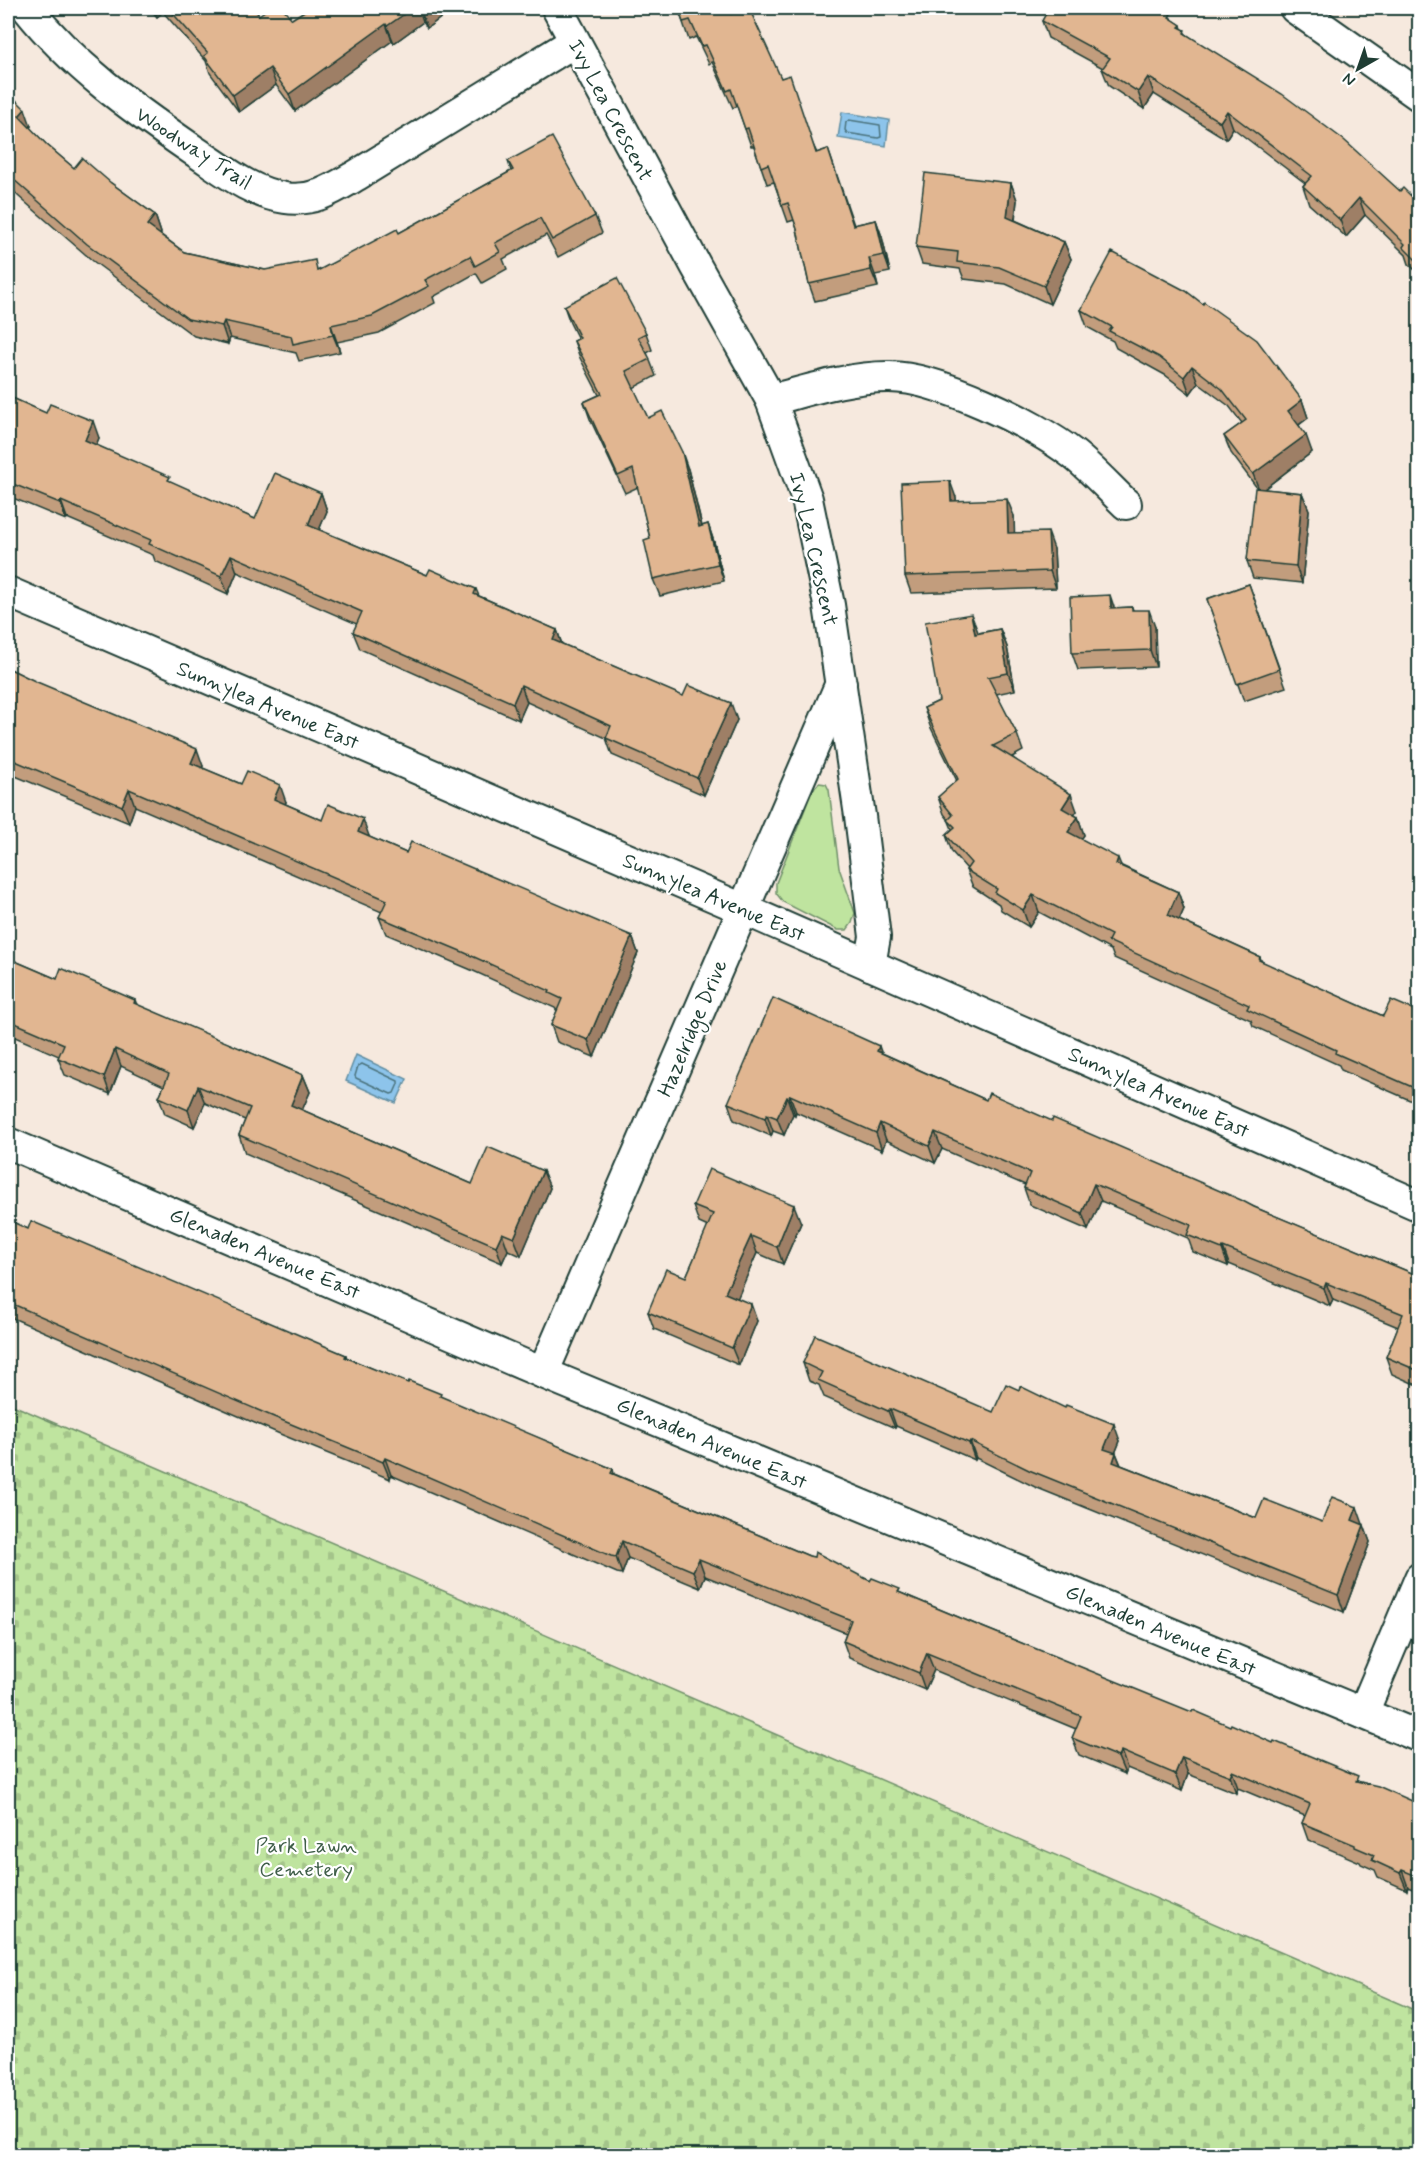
<svg xmlns="http://www.w3.org/2000/svg" width="1427" height="2163" viewBox="0 0 1427 2163" font-family="Mynerve,sans-serif">
	<style>
		.grass { fill: #bfe49f; stroke: #6f906a; stroke-width: 1.5 }
		.cemetery { fill: url(#cemetery-stones); stroke: #6f906a; stroke-width: 1.5 }
		.water { fill: #8dc4eb; stroke: #618ea2; stroke-width: 1.5 }
		.lines { fill: none; stroke-linecap: round; stroke-linejoin: round }
		.shore { stroke: #4b737d; stroke-width: 1.5 }
		.street-casing { stroke: #1f3d34; stroke-width: 34 }
		.street { stroke: #fff; stroke-width: 30 }
		.wall { fill: #c29d7d; stroke: #1f3d34; stroke-width: 1.5 }
		.shaded-wall { fill: #9e7f66; stroke: #1f3d34; stroke-width: 1.5 }
		.building { fill: #e1b691; stroke: #1f3d34; stroke-width: 1.5 }
		.labels { text-anchor: middle; stroke-width: 4.5; stroke-linejoin: round; paint-order: stroke }
		.street-label { font-size: 21px; fill: #1f3d34; stroke: #fff }
		.park-label { font-size: 21px; fill: #3f5e49; stroke: #fff }
	</style>
	<defs>
		<pattern id="cemetery-stones" width="16" height="16" patternUnits="userSpaceOnUse" patternTransform="scale(1.5)"><rect width="16" height="16" fill="#bfe49f"/><path d="M2 7V4a2 2 0 0 1 4 0v3zM10 15v-3a2 2 0 0 1 4 0v3z" fill="#a4c48a"/></pattern>
	</defs>
	<rect width="100%" height="100%" fill="#f6e9de"/>
	<filter id="ink" filterUnits="userSpaceOnUse"><feTurbulence type="fractalNoise" baseFrequency=".0167" numOctaves="2"/><feDisplacementMap in="SourceGraphic" scale="12" xChannelSelector="R" yChannelSelector="G"/><feConvolveMatrix kernelMatrix="1 2 1 2 8 2 1 2 1" color-interpolation-filters="sRGB"/></filter>
	<g filter="url(#ink)">
		<!-- grass -->
		<polygon class="grass" points="819,783 826,784 829,790 839,868 855,913 852,923 847,930 838,930 783,902 776,893 776,883 812,791"/>
		<!-- cemetery -->
		<polygon class="cemetery" points="8,1403 1419,2012 1419,2155 19,2155 8,2141"/>
		<!-- water -->
		<g class="water">
			<polygon points="842,112 889,120 886,146 838,138"/>
			<polygon points="356,1055 407,1079 396,1103 346,1081"/>
		</g>
		<g class="lines">
			<!-- shore -->
			<g class="shore">
				<polygon points="849,120 880,125 881,137 878,138 847,133 845,130 846,122"/>
				<polygon points="362,1064 398,1081 398,1084 394,1093 391,1094 356,1078 355,1076 358,1066"/>
			</g>
			<!-- street casing -->
			<g class="street-casing">
				<g id="street">
					<path d="M27 8C73 66 132 108 193 150 221 168 250 193 285 198 314 202 333 189 357 175L574 42"/>
					<polyline points="557,8 696,266 771,400 807,499 829,605 860,816 875,937 870,965"/>
					<polyline points="1295,8 1420,96"/>
					<path d="M771 400C809 390 849 377 888 377 936 376 1035 424 1073 454 1092 469 1109 488 1126 504"/>
					<polyline points="8,592 743,909 1420,1206"/>
					<polyline points="8,1143 543,1373 1420,1737"/>
					<polyline points="543,1373 841,683"/>
					<polyline points="1363,1713 1420,1578"/>
				</g>
			</g>
			<!-- street -->
			<use href="#street" class="street"/>
		</g>
		<!-- wall -->
		<g class="wall">
			<polygon points="149,8 253,8 259,15 292,19 309,8 454,8 427,28 423,22 394,43 392,41 295,111 276,85 239,112 210,73 206,61 163,12 157,17"/>
			<polygon points="678,8 731,14 781,78 817,153 828,149 854,225 876,220 882,237 890,272 875,275 878,287 815,301 809,284 797,229 794,220 788,222 774,182 767,184 754,146 751,146 737,106 733,108 712,62 709,64 696,37 689,40"/>
			<polygon points="1039,8 1161,8 1173,20 1181,25 1182,29 1186,34 1400,191 1413,198 1419,193 1419,274 1409,264 1406,255 1365,215 1346,237 1309,204 1303,186 1305,183 1233,128 1226,139 1154,94 1144,109 1109,86 1102,69 1103,68 1048,38 1042,21 1048,11"/>
			<polygon points="8,92 31,126 30,128 47,145 74,168 111,183 155,215 161,233 160,234 184,252 265,270 319,271 399,233 511,171 508,161 595,216 602,233 558,257 546,235 503,259 507,269 482,283 476,273 433,297 435,303 379,333 337,342 340,352 299,361 296,353 230,338 228,344 194,336 93,261 18,196 8,184"/>
			<polygon points="1011,183 1017,200 1015,220 1064,242 1071,259 1050,304 1006,284 964,279 960,269 922,264 916,247"/>
			<polygon points="564,306 646,333 652,350 647,353 656,376 633,388 648,418 688,469 702,526 708,524 714,542 724,581 660,596 653,579 650,538 638,487 625,493 590,419 584,402 599,395 580,358 574,341 578,339 570,323"/>
			<polygon points="1081,310 1302,400 1308,418 1299,425 1312,452 1264,489 1302,493 1309,510 1302,583 1253,578 1247,561 1257,488 1231,453 1224,436 1242,423 1229,406 1198,383 1190,394 1165,375 1116,348 1113,341 1087,327"/>
			<polygon points="8,396 99,438 96,445 171,482 255,519 321,493 327,511 319,530 427,575 476,589 479,596 557,630 562,644 737,720 704,795 612,755 606,738 527,702 519,720 360,649 353,632 357,624 237,572 228,594 155,561 153,555 67,518 66,520 8,496"/>
			<polygon points="956,498 956,501 1014,516 1014,533 1054,549 1056,588 911,593 905,576"/>
			<polygon points="1249,584 1286,687 1244,701 1207,599"/>
			<polygon points="1132,607 1133,610 1155,627 1156,667 1078,670 1072,653 1115,608"/>
			<polygon points="1000,629 1007,647 1015,690 996,694 1017,734 1023,751 1012,757 1077,811 1074,815 1078,817 1084,835 1081,839 1122,866 1178,892 1184,909 1179,920 1260,957 1262,962 1383,1016 1419,1012 1419,1104 1341,1070 1339,1065 1253,1026 1251,1020 1114,958 1111,950 1039,912 1029,927 1001,910 999,904 973,887 966,870 967,869 952,852 946,835 952,829 948,819 944,814 938,797 957,781 930,726 924,708 939,701 978,633"/>
			<polygon points="8,668 203,766 202,768 286,802 285,804 322,820 369,836 369,837 406,853 632,936 638,953 594,1057 557,1042 551,1025 557,1011 555,1008 469,969 386,934 379,917 382,912 135,806 129,823 8,773"/>
			<polygon points="8,958 57,979 135,1000 137,1005 303,1075 310,1092 302,1110 472,1184 543,1171 550,1188 521,1256 508,1250 502,1263 245,1153 239,1135 245,1120 205,1103 194,1127 165,1114 159,1097 164,1086 121,1066 110,1094 65,1075 58,1058 59,1056 8,1034"/>
			<polygon points="882,1053 986,1100 1052,1121 1183,1174 1184,1176 1254,1207 1419,1276 1419,1386 1392,1374 1386,1357 1398,1327 1333,1300 1330,1306 1229,1264 1228,1266 1193,1252 1188,1238 1101,1201 1088,1230 1030,1205 1024,1188 1025,1185 942,1149 935,1163 886,1140 882,1150 796,1112 795,1115 793,1114 784,1135 773,1131 771,1136 734,1120 728,1103"/>
			<polygon points="693,1206 801,1223 783,1264 757,1253 737,1298 757,1321 739,1365 654,1329 648,1312 686,1277 708,1227 699,1223"/>
			<polygon points="8,1220 28,1229 346,1355 347,1358 613,1469 614,1474 809,1556 901,1593 982,1627 1360,1782 1419,1804 1419,1892 1408,1887 1407,1890 1378,1877 1375,1870 1361,1864 1360,1862 1308,1840 1302,1823 1305,1816 1238,1788 1236,1793 1188,1774 1182,1791 1127,1768 1125,1774 1079,1755 1072,1738 1076,1729 934,1670 925,1690 849,1658 843,1641 846,1633 705,1576 700,1588 628,1558 622,1574 617,1573 391,1475 390,1479 280,1434 8,1316"/>
			<polygon points="803,1363 993,1412 1120,1441 1115,1453 1116,1453 1121,1465 1256,1518 1363,1524 1370,1542 1344,1612 1035,1487 976,1458 975,1460 896,1426 895,1428 824,1397 819,1385 809,1381"/>
		</g>
		<!-- shaded-wall -->
		<g class="shaded-wall">
			<polygon points="154,8 161,8 163,12 157,17"/>
			<polygon points="413,8 418,8 423,22 394,43 387,26"/>
			<polygon points="425,8 454,8 427,28 421,11"/>
			<polygon points="386,24 392,41 295,111 289,94"/>
			<polygon points="270,68 276,85 239,112 233,95"/>
			<polygon points="1148,77 1154,94 1144,109 1138,92"/>
			<polygon points="25,109 31,126 25,133 19,116"/>
			<polygon points="1227,111 1233,128 1226,139 1220,122"/>
			<polygon points="1011,183 1017,200 1013,234 1007,217"/>
			<polygon points="1359,198 1365,215 1346,237 1340,220"/>
			<polygon points="155,215 161,233 154,242 147,225"/>
			<polygon points="876,220 882,237 890,272 884,255"/>
			<polygon points="1064,242 1071,259 1050,304 1044,286"/>
			<polygon points="869,258 875,275 878,287 871,270"/>
			<polygon points="224,321 230,338 228,344 222,326"/>
			<polygon points="331,325 337,342 340,352 333,335"/>
			<polygon points="1192,366 1198,383 1190,394 1184,377"/>
			<polygon points="1302,400 1308,418 1294,428 1288,411"/>
			<polygon points="93,421 99,438 91,457 85,440"/>
			<polygon points="1306,435 1312,452 1260,492 1253,474"/>
			<polygon points="682,452 688,469 706,544 699,527"/>
			<polygon points="950,481 956,498 957,518 951,501"/>
			<polygon points="321,493 327,511 314,542 308,525"/>
			<polygon points="1302,493 1309,510 1302,583 1296,566"/>
			<polygon points="1007,499 1014,516 1015,550 1008,533"/>
			<polygon points="61,501 67,518 66,520 60,503"/>
			<polygon points="708,524 714,542 724,581 718,564"/>
			<polygon points="1048,532 1054,549 1056,588 1050,571"/>
			<polygon points="231,555 237,572 228,594 221,576"/>
			<polygon points="1110,595 1116,613 1111,608"/>
			<polygon points="1149,610 1155,627 1156,667 1150,650"/>
			<polygon points="971,614 978,632 981,651 975,634"/>
			<polygon points="1000,629 1007,647 1015,690 1008,673"/>
			<polygon points="557,630 563,648 553,640"/>
			<polygon points="521,685 527,702 519,720 513,703"/>
			<polygon points="731,703 737,720 704,795 697,778"/>
			<polygon points="197,749 203,766 197,780 191,763"/>
			<polygon points="280,785 286,802 280,816 274,799"/>
			<polygon points="129,789 135,806 129,823 122,806"/>
			<polygon points="1071,794 1077,811 1068,825 1062,808"/>
			<polygon points="1078,817 1084,835 1075,849 1068,832"/>
			<polygon points="363,819 369,836 364,850 358,832"/>
			<polygon points="1118,858 1125,875 1116,864"/>
			<polygon points="1178,892 1184,909 1174,932 1168,915"/>
			<polygon points="1033,895 1039,912 1029,927 1023,910"/>
			<polygon points="632,936 638,953 594,1057 588,1040"/>
			<polygon points="879,1046 885,1063 877,1051"/>
			<polygon points="115,1049 121,1066 110,1094 104,1077"/>
			<polygon points="303,1075 310,1092 297,1122 291,1105"/>
			<polygon points="198,1086 205,1103 194,1127 188,1110"/>
			<polygon points="790,1095 796,1112 795,1115 789,1098"/>
			<polygon points="787,1097 793,1114 784,1135 777,1118"/>
			<polygon points="767,1114 773,1131 771,1136 765,1118"/>
			<polygon points="880,1123 886,1140 882,1150 876,1133"/>
			<polygon points="935,1132 942,1149 935,1163 929,1146"/>
			<polygon points="543,1171 550,1188 521,1256 514,1238"/>
			<polygon points="1094,1184 1101,1201 1088,1230 1082,1213"/>
			<polygon points="794,1205 801,1223 783,1264 777,1247"/>
			<polygon points="502,1233 508,1250 502,1263 496,1246"/>
			<polygon points="751,1236 757,1253 732,1311 725,1293"/>
			<polygon points="1223,1247 1229,1264 1228,1266 1222,1249"/>
			<polygon points="1326,1283 1333,1300 1330,1306 1324,1288"/>
			<polygon points="751,1304 757,1321 739,1365 732,1348"/>
			<polygon points="890,1409 896,1426 895,1428 888,1411"/>
			<polygon points="1114,1424 1120,1441 1110,1466 1104,1449"/>
			<polygon points="970,1441 976,1458 975,1460 969,1443"/>
			<polygon points="1116,1453 1123,1471 1113,1462"/>
			<polygon points="385,1458 391,1475 390,1479 383,1462"/>
			<polygon points="1357,1507 1363,1524 1358,1537 1352,1520"/>
			<polygon points="1364,1525 1370,1542 1344,1612 1338,1595"/>
			<polygon points="622,1541 628,1558 622,1574 616,1557"/>
			<polygon points="699,1559 705,1576 700,1588 693,1571"/>
			<polygon points="927,1653 934,1670 925,1690 919,1673"/>
			<polygon points="1121,1751 1127,1768 1125,1774 1118,1757"/>
			<polygon points="1182,1757 1188,1774 1182,1791 1175,1774"/>
			<polygon points="1232,1771 1238,1788 1236,1793 1230,1776"/>
			<polygon points="1402,1870 1408,1887 1407,1890 1400,1873"/>
		</g>
		<!-- building -->
		<g class="building">
			<polygon points="168,8 253,8 259,15 269,8 283,8 292,19 309,8 413,8 387,26 386,24 289,94 270,68 233,95 204,56 208,53"/>
			<polygon points="678,8 729,8 731,14 746,8 749,8 781,78 790,75 816,153 828,149 853,225 876,220 884,255 869,258 871,270 809,284 797,229 788,203 782,205 768,164 761,167 748,128 745,129 731,89 727,91 706,45 702,46 690,20 683,22"/>
			<polygon points="1049,8 1161,8 1171,14 1169,17 1181,25 1179,27 1185,30 1184,33 1282,94 1344,140 1400,191 1403,188 1413,198 1418,192 1419,193 1419,263 1403,247 1405,244 1359,198 1340,220 1303,186 1312,176 1227,111 1220,122 1148,77 1138,92 1102,69 1110,58 1042,21"/>
			<polygon points="8,92 25,109 19,116 47,145 74,168 82,158 111,183 155,215 147,225 184,252 265,270 315,260 317,271 397,229 399,233 513,170 508,161 552,137 595,216 552,240 540,218 495,243 500,252 475,266 470,256 425,280 429,286 372,316 331,325 333,335 293,344 291,336 224,321 222,326 188,319 87,244 12,178 8,174"/>
			<polygon points="925,173 1011,183 1007,217 1064,242 1044,286 999,267 957,262 958,252 916,247"/>
			<polygon points="1112,252 1186,291 1203,304 1204,302 1257,340 1302,400 1288,411 1306,435 1253,474 1224,436 1246,420 1222,389 1192,366 1184,377 1159,357 1109,331 1112,327 1081,310"/>
			<polygon points="617,278 646,333 638,337 650,359 626,371 648,418 662,411 682,452 699,527 708,524 718,564 653,579 644,540 650,538 633,469 618,476 584,402 602,394 574,341 580,338 564,306"/>
			<polygon points="8,396 46,413 50,404 93,421 85,440 170,477 168,480 255,519 275,473 321,493 308,525 427,575 430,569 476,589 474,594 557,630 553,640 683,696 688,685 731,703 697,778 606,738 611,726 521,685 513,703 353,632 362,612 231,555 221,576 149,544 151,540 61,501 60,503 8,482"/>
			<polygon points="950,481 951,501 1007,499 1008,533 1048,532 1050,571 905,576 901,483"/>
			<polygon points="1255,488 1302,493 1296,566 1247,561"/>
			<polygon points="1249,584 1279,669 1237,684 1207,599"/>
			<polygon points="1110,595 1111,608 1132,607 1132,610 1149,610 1150,650 1072,653 1070,597"/>
			<polygon points="971,614 975,634 1000,629 1008,673 988,677 1017,734 993,746 1071,794 1062,808 1078,817 1068,832 1118,858 1116,864 1178,892 1168,915 1260,957 1259,960 1383,1016 1391,1000 1419,1012 1419,1026 1417,1031 1419,1032 1419,1090 1335,1053 1336,1050 1247,1009 1249,1005 1108,941 1111,935 1033,895 1023,910 995,893 997,889 966,870 971,863 946,835 955,827 948,820 953,815 938,797 958,779 924,708 939,701 925,622"/>
			<polygon points="8,668 37,682 197,749 191,763 241,784 247,771 280,785 274,799 322,820 328,804 363,819 358,832 406,853 411,842 632,936 588,1040 551,1025 562,999 549,993 550,991 463,952 379,917 387,900 129,789 122,806 8,758"/>
			<polygon points="8,958 57,979 61,968 135,1000 134,1003 303,1075 291,1105 472,1184 488,1147 543,1171 514,1238 502,1233 496,1246 239,1135 250,1108 198,1086 188,1110 159,1097 169,1074 115,1049 104,1077 58,1058 64,1044 8,1020"/>
			<polygon points="773,998 879,1046 877,1051 986,1100 989,1093 1052,1121 1053,1118 1183,1174 1183,1175 1241,1200 1254,1207 1419,1276 1419,1371 1386,1357 1403,1314 1326,1283 1324,1288 1223,1247 1222,1249 1187,1235 1191,1225 1094,1184 1082,1213 1024,1188 1030,1173 935,1132 929,1146 880,1123 876,1133 790,1095 789,1098 787,1097 777,1118 767,1114 765,1118 728,1103"/>
			<polygon points="709,1169 794,1205 777,1247 751,1236 725,1293 751,1304 732,1348 648,1312 666,1269 686,1277 713,1214 693,1206"/>
			<polygon points="8,1220 28,1229 31,1221 346,1355 345,1357 408,1383 409,1381 441,1394 440,1396 613,1469 611,1473 809,1556 814,1557 815,1552 870,1581 872,1578 900,1589 898,1592 982,1627 1192,1712 1193,1710 1230,1726 1231,1724 1273,1743 1274,1741 1358,1776 1356,1781 1378,1786 1419,1804 1419,1877 1402,1870 1400,1873 1372,1860 1374,1855 1355,1847 1355,1845 1302,1823 1310,1804 1232,1771 1230,1776 1182,1757 1175,1774 1121,1751 1118,1757 1072,1738 1081,1716 927,1653 919,1673 843,1641 851,1620 699,1559 693,1571 622,1541 616,1557 611,1556 385,1458 383,1462 274,1417 8,1302"/>
			<polygon points="815,1335 993,1412 1006,1384 1019,1390 1020,1386 1065,1408 1066,1405 1114,1424 1104,1449 1116,1453 1113,1462 1256,1518 1264,1499 1322,1522 1332,1497 1357,1507 1352,1520 1364,1525 1338,1595 1029,1470 970,1441 969,1443 890,1409 888,1411 818,1380 822,1372 803,1363"/>
		</g>
	</g>
	<g class="labels">
		<!-- street labels -->
		<g class="street-label">
			<text transform="translate(611 110) rotate(62)" y="7">Ivy Lea Crescent</text>
			<text transform="translate(194 148) rotate(33)" y="7">Woodway Trail</text>
			<text transform="translate(814 549) rotate(77)" y="7">Ivy Lea Crescent</text>
			<text transform="translate(268 705) rotate(23)" y="7">Sunnylea Avenue East</text>
			<text transform="translate(714 897) rotate(23)" y="7">Sunnylea Avenue East</text>
			<text transform="translate(692 1028) rotate(-67)" y="7">Hazelridge Drive</text>
			<text transform="translate(1159 1092) rotate(24)" y="7">Sunnylea Avenue East</text>
			<text transform="translate(265 1253) rotate(23)" y="7">Glenaden Avenue East</text>
			<text transform="translate(712 1443) rotate(23)" y="7">Glenaden Avenue East</text>
			<text transform="translate(1161 1630) rotate(23)" y="7">Glenaden Avenue East</text>
		</g>
		<!-- park labels -->
		<g class="park-label">
			<text x="306" y="1852">Park Lawn<tspan x="306" dy="24">Cemetery</tspan></text>
		</g>
	</g>
	<!-- margin -->
	<rect width="1427" height="2163" fill="none" stroke="#fff" stroke-width="30"/>
	<rect x="15" y="15" width="1397" height="2133" fill="none" stroke="#1f3d34" stroke-width="2" filter="url(#ink)"/>
	<!-- north arrow -->
	<g transform="translate(1358 69) rotate(220)" stroke="#ffffff" stroke-width="4.5" paint-order="stroke">
	<path d="M0-4.5L10 22L0 15L-10 22Z" fill="#1f3d34"/>
	<text y="-9" font-size="16" font-weight="bold" text-anchor="middle" fill="#1f3d34">N</text>
	</g>
</svg>
